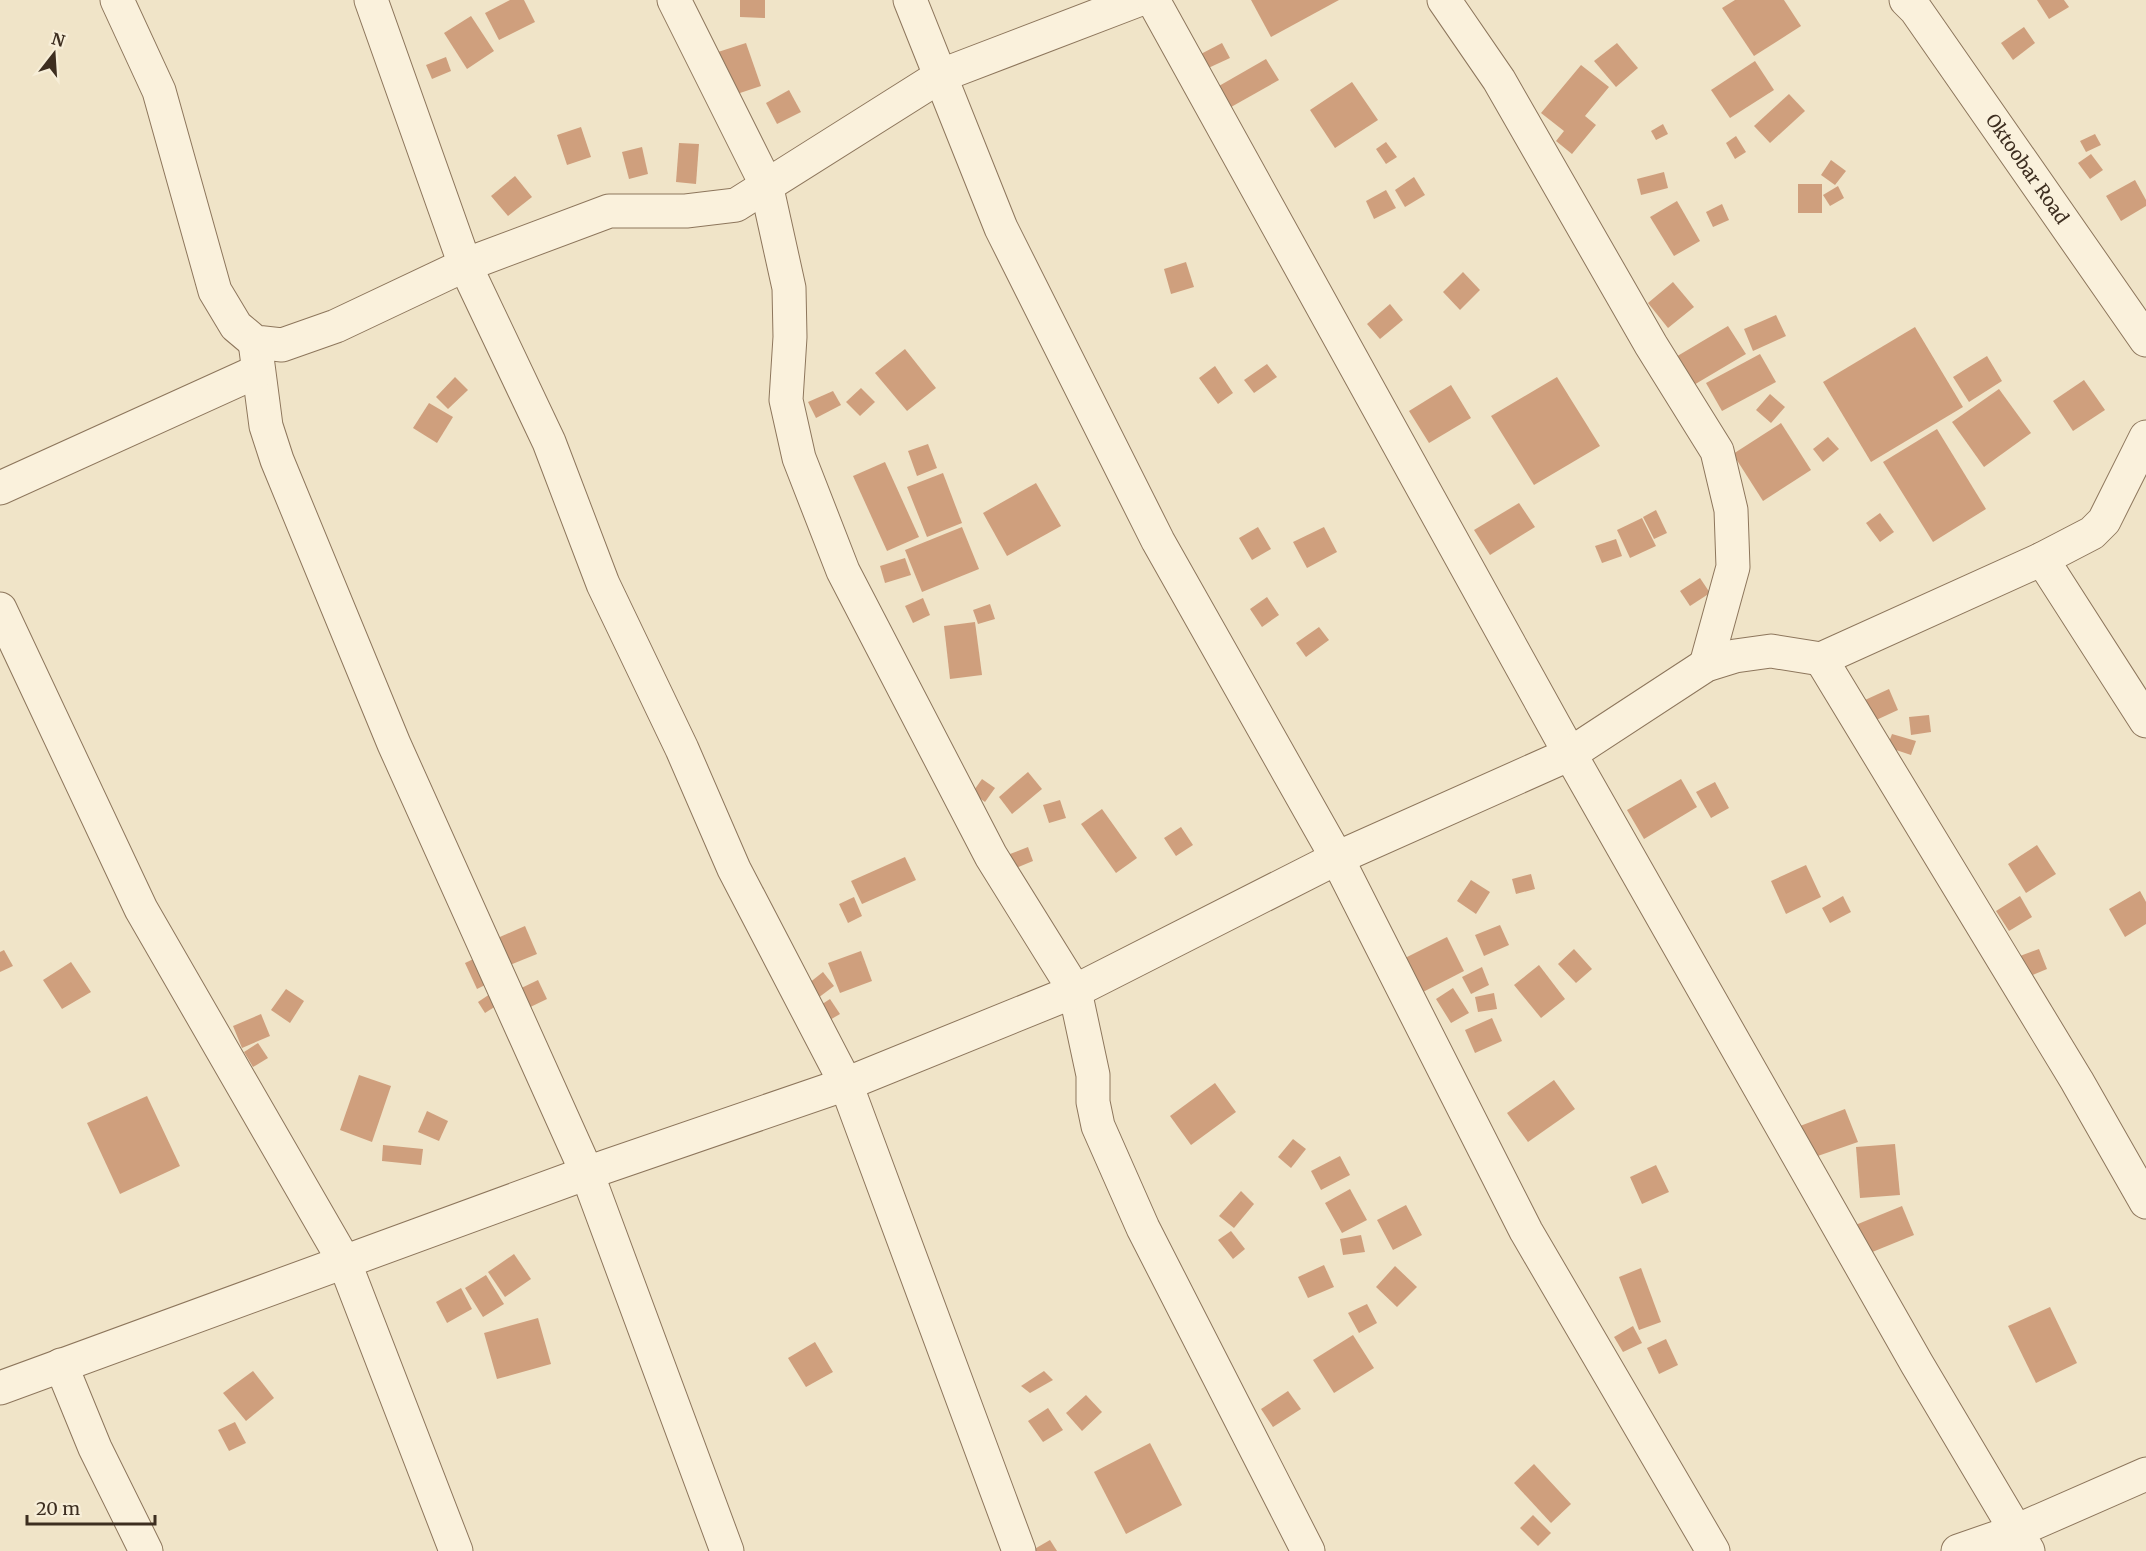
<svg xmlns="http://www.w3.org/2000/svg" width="2146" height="1551" viewBox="0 0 2146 1551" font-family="Merriweather,serif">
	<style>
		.building { fill: #cf9f7d }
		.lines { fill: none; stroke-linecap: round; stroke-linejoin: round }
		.minor-casing { stroke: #8d765c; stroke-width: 35 }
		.minor { stroke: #faf1dc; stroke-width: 33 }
		.labels { text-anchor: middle; stroke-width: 5; stroke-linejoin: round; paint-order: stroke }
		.street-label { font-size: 18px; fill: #3d2e20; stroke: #f7eed8 }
	</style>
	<rect width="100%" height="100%" fill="#f0e4c8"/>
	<!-- building -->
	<g class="building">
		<polygon points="510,0 524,0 535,22 499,40 485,13"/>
		<polygon points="740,0 765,0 765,18 740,17"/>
		<polygon points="1251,0 1339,0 1271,37"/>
		<polygon points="1735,0 1784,0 1801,26 1754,56 1722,8"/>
		<polygon points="2037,0 2064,0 2069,7 2049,19"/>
		<polygon points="471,16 494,51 467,69 444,33"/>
		<polygon points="2024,27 2035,43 2013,60 2001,43"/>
		<polygon points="746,43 761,86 734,95 718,52"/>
		<polygon points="1222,43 1230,58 1204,70 1197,56"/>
		<polygon points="1617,43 1638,68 1616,87 1594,61"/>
		<polygon points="446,57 451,71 432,79 426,65"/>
		<polygon points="1266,59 1279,80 1224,111 1212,90"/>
		<polygon points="1755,61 1774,90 1730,118 1711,90"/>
		<polygon points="1581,65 1609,87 1585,116 1596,125 1572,154 1556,141 1564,131 1541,113"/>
		<polygon points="1352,82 1378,120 1335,148 1310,110"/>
		<polygon points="789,90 801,112 777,124 766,103"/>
		<polygon points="1789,94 1805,111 1770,143 1754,126"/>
		<polygon points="1663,124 1668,134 1656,140 1651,131"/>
		<polygon points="581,127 591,157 567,165 557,135"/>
		<polygon points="2095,134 2101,145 2086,152 2080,141"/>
		<polygon points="1736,136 1746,152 1735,159 1726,143"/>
		<polygon points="1386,142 1397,157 1386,164 1376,149"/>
		<polygon points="679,143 699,144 696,184 676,182"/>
		<polygon points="642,147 648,174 629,179 622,152"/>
		<polygon points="2091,154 2103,170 2090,179 2078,163"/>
		<polygon points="1831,160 1846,171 1835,185 1821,175"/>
		<polygon points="1664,172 1668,188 1641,195 1637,179"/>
		<polygon points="515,176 532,197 508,216 491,196"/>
		<polygon points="1414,177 1425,195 1405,207 1395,190"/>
		<polygon points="2135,180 2146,200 2146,206 2121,221 2106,196"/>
		<rect x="1798" y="184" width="24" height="29"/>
		<polygon points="1838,186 1844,198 1830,206 1823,195"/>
		<polygon points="1386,190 1396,208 1374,219 1366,201"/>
		<polygon points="1677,201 1700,241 1674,256 1650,217"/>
		<polygon points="1722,204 1729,220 1713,227 1706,212"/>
		<polygon points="1186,262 1194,287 1171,294 1164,269"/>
		<polygon points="1463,272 1480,290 1460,310 1443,292"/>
		<polygon points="1673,282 1694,307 1668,328 1648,303"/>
		<polygon points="1390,304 1403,320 1380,339 1367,324"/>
		<polygon points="1776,315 1786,336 1753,351 1744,329"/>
		<polygon points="1728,326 1746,354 1687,389 1669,361"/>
		<polygon points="1915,327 1963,407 1871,462 1823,382"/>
		<polygon points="905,349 936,388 907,411 875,373"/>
		<polygon points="1760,354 1776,382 1722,411 1706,383"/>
		<polygon points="1987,356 2002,381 1969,402 1953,377"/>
		<polygon points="1267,364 1277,377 1254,393 1244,380"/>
		<polygon points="1215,366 1233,393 1218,404 1199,378"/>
		<polygon points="455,377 468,390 448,409 436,397"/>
		<polygon points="1557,377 1600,446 1534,485 1491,416"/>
		<polygon points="2084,380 2105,410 2073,431 2053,401"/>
		<polygon points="1451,385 1471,418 1429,443 1409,411"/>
		<polygon points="861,388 875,402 860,416 846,402"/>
		<polygon points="1999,389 2031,433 1984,467 1952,422"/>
		<polygon points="833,391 841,405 816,418 808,402"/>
		<polygon points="1770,394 1785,407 1771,423 1756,410"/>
		<polygon points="429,403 453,417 437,443 413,428"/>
		<polygon points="1781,423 1811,470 1763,501 1733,454"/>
		<polygon points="1937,429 1986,509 1933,542 1883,462"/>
		<polygon points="1828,437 1839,449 1823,462 1813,449"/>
		<polygon points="928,444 937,468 917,476 908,451"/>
		<polygon points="885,462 919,537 887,551 853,476"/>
		<polygon points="943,473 962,523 927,537 907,487"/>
		<polygon points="1036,483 1061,526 1007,556 983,513"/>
		<polygon points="1519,503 1535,527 1490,555 1474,530"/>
		<polygon points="1656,510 1667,533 1654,539 1643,517"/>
		<polygon points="1880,513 1894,532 1880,542 1866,523"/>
		<polygon points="1642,518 1656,546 1630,558 1617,530"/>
		<polygon points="962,527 979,569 922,592 905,550"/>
		<polygon points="1258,527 1271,549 1252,560 1239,538"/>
		<polygon points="1324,527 1337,552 1307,568 1293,542"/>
		<polygon points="1616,539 1622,556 1602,563 1595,546"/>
		<polygon points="905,558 911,575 885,583 880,566"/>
		<polygon points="1700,578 1710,593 1690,606 1680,591"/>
		<polygon points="1267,597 1279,615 1262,627 1250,609"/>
		<polygon points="923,598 930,615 913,623 905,606"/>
		<polygon points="990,604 995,619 978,624 973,610"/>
		<polygon points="975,622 982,675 950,679 944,626"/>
		<polygon points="1319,627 1329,640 1306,657 1296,643"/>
		<polygon points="1889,689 1898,710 1874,721 1865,700"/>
		<polygon points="1929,715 1931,732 1911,735 1909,717"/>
		<polygon points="1892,734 1916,741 1911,755 1887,747"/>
		<polygon points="1028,772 1042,789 1012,814 999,797"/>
		<polygon points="982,779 995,788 985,802 972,793"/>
		<polygon points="1681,779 1697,807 1644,839 1627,810"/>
		<polygon points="1715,782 1729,808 1711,818 1696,792"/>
		<polygon points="1060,800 1066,818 1049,823 1043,805"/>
		<polygon points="1102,809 1137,858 1116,873 1081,824"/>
		<polygon points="1181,827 1193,845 1176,856 1164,838"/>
		<polygon points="2037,845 2056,874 2026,893 2008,864"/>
		<polygon points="1028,847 1033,861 1016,868 1010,854"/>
		<polygon points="905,857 916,880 862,904 851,881"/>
		<polygon points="1806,865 1821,897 1786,914 1771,881"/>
		<polygon points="1531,874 1535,889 1516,894 1512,879"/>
		<polygon points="1471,880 1490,892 1476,914 1457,901"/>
		<polygon points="2140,891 2146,902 2146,924 2125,937 2109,909"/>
		<polygon points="1843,896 1851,912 1830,923 1822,908"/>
		<polygon points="2020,896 2032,917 2009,931 1996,911"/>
		<polygon points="854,897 862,916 848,923 839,904"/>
		<polygon points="1500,925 1509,945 1484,956 1475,935"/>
		<polygon points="525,926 537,954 505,967 493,940"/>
		<polygon points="1447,937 1464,971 1421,993 1403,959"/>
		<polygon points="1574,949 1592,969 1576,983 1558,964"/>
		<polygon points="2039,949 2047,969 2028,977 2020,956"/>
		<polygon points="4,950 13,966 0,972 0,952"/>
		<polygon points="861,951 872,981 840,993 828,963"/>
		<polygon points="484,954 495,980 477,989 465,963"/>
		<polygon points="71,962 91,992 62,1009 43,980"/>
		<polygon points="1539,965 1565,999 1541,1018 1514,985"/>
		<polygon points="1482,967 1489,985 1471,994 1462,977"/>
		<polygon points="823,972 834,986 814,1001 804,987"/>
		<polygon points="538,980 547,999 520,1012 511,993"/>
		<polygon points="1453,988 1469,1013 1451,1023 1436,999"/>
		<polygon points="286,989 304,1001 290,1023 271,1010"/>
		<polygon points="1494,993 1497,1009 1478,1012 1475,997"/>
		<polygon points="490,994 496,1006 485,1013 478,1002"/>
		<polygon points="830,999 840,1014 823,1024 813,1010"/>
		<polygon points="261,1014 270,1036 242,1048 233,1026"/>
		<polygon points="1492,1018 1502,1041 1475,1053 1465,1030"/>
		<polygon points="258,1043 268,1058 253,1067 244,1052"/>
		<polygon points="359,1075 391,1086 372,1142 340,1130"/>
		<polygon points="1554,1080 1575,1109 1528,1142 1507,1113"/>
		<polygon points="1215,1083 1236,1112 1191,1145 1170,1116"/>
		<polygon points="147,1096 180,1166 120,1194 87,1123"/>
		<polygon points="1845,1109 1858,1142 1812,1158 1800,1126"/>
		<polygon points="427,1111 448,1121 439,1141 418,1132"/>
		<polygon points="1293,1139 1306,1149 1291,1168 1278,1157"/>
		<polygon points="1895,1144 1900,1195 1860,1198 1856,1147"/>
		<polygon points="383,1145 423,1149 421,1165 382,1161"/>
		<polygon points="1340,1156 1350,1175 1321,1190 1311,1171"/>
		<polygon points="1656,1165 1669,1192 1642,1204 1630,1177"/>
		<polygon points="1350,1189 1367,1220 1342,1233 1325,1203"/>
		<polygon points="1241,1191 1254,1204 1234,1228 1219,1216"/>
		<polygon points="1406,1205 1422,1235 1393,1250 1377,1220"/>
		<polygon points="1902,1206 1914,1235 1865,1255 1853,1226"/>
		<polygon points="1231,1231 1245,1249 1233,1259 1218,1240"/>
		<polygon points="1361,1235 1365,1252 1343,1255 1340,1239"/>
		<polygon points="514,1254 531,1279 505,1297 488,1272"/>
		<polygon points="1324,1265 1334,1287 1308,1298 1298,1277"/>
		<polygon points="1395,1266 1417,1287 1397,1307 1376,1287"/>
		<polygon points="1641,1268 1661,1322 1639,1330 1619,1277"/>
		<polygon points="486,1275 504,1304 483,1317 465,1288"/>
		<polygon points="461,1288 472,1309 447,1323 436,1302"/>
		<polygon points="1367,1304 1377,1323 1359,1333 1348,1313"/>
		<polygon points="2050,1307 2077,1363 2036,1383 2008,1326"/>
		<polygon points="538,1318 551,1364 497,1379 484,1333"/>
		<polygon points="1633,1326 1642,1343 1623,1352 1614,1337"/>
		<polygon points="1353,1335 1374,1368 1334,1393 1313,1360"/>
		<polygon points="1666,1339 1678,1365 1659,1374 1647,1348"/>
		<polygon points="815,1342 833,1372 806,1387 788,1358"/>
		<polygon points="253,1371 274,1398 246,1421 223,1393"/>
		<polygon points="1044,1371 1053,1380 1030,1393 1021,1386"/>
		<polygon points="1288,1391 1301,1409 1273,1427 1261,1409"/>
		<polygon points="1086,1395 1102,1412 1082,1431 1066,1413"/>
		<polygon points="1048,1408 1063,1430 1043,1442 1028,1421"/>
		<polygon points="235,1422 246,1443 229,1451 218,1430"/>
		<polygon points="1150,1443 1182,1505 1126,1534 1094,1472"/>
		<polygon points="1534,1464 1571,1504 1551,1523 1514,1483"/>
		<polygon points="1533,1515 1551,1533 1538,1546 1520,1528"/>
		<polygon points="1050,1540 1057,1551 1031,1551"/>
	</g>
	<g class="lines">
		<!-- minor casing -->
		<g class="minor-casing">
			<g id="minor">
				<polyline points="117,0 159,91 215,291 236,326 255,342 282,345 336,326 465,265 609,211 686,211 736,205 942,75 1138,0"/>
				<polyline points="371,0 465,265 549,442 603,584 682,749 734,869 846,1084 1019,1551"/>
				<polyline points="674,0 766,184 789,288 790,337 786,400 799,458 843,571 991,856 1075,991 1093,1075 1093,1102 1098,1126 1143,1228 1308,1551"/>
				<polyline points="910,0 1001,228 1158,541 1337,858 1526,1231 1713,1551"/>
				<polyline points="1153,0 1570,754 1917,1364 2028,1551"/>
				<polyline points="1444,0 1499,80 1651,345 1717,451 1731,510 1733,567 1706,665"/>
				<path id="s1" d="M1906 0 1916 10 2146 340"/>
				<polyline points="255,342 266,426 277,460 394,744 587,1173 727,1551"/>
				<polyline points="0,488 258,371"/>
				<polyline points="2042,559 2146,721"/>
				<polyline points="0,609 141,909 344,1261 456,1551"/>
				<polyline points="1821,659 2077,1081 2146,1202"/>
				<polyline points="61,1365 95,1448 146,1551"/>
				<polyline points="0,1388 587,1173 846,1084 1075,991 1337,858 1570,754 1706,665 1735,656 1771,651 1821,659 2042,559 2092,533 2104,521 2146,437"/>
				<polyline points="1958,1551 2016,1531 2146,1474"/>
			</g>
		</g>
		<!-- minor -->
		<use href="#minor" class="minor"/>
	</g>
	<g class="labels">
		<!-- street labels -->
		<g class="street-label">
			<text dy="6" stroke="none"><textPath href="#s1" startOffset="208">Oktoobar Road</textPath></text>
		</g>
	</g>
	<!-- north arrow -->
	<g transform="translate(54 54) rotate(17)" stroke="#f7eed8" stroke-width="4.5" paint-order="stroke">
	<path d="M0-4.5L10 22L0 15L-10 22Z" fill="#3d2e20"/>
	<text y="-9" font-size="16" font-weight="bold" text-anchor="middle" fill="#3d2e20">N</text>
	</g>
	<!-- scale -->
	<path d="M27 1515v9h128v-9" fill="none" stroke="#3d2e20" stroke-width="3"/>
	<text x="36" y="1515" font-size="18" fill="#3d2e20" stroke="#f7eed8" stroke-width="4.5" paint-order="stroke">20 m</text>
</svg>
